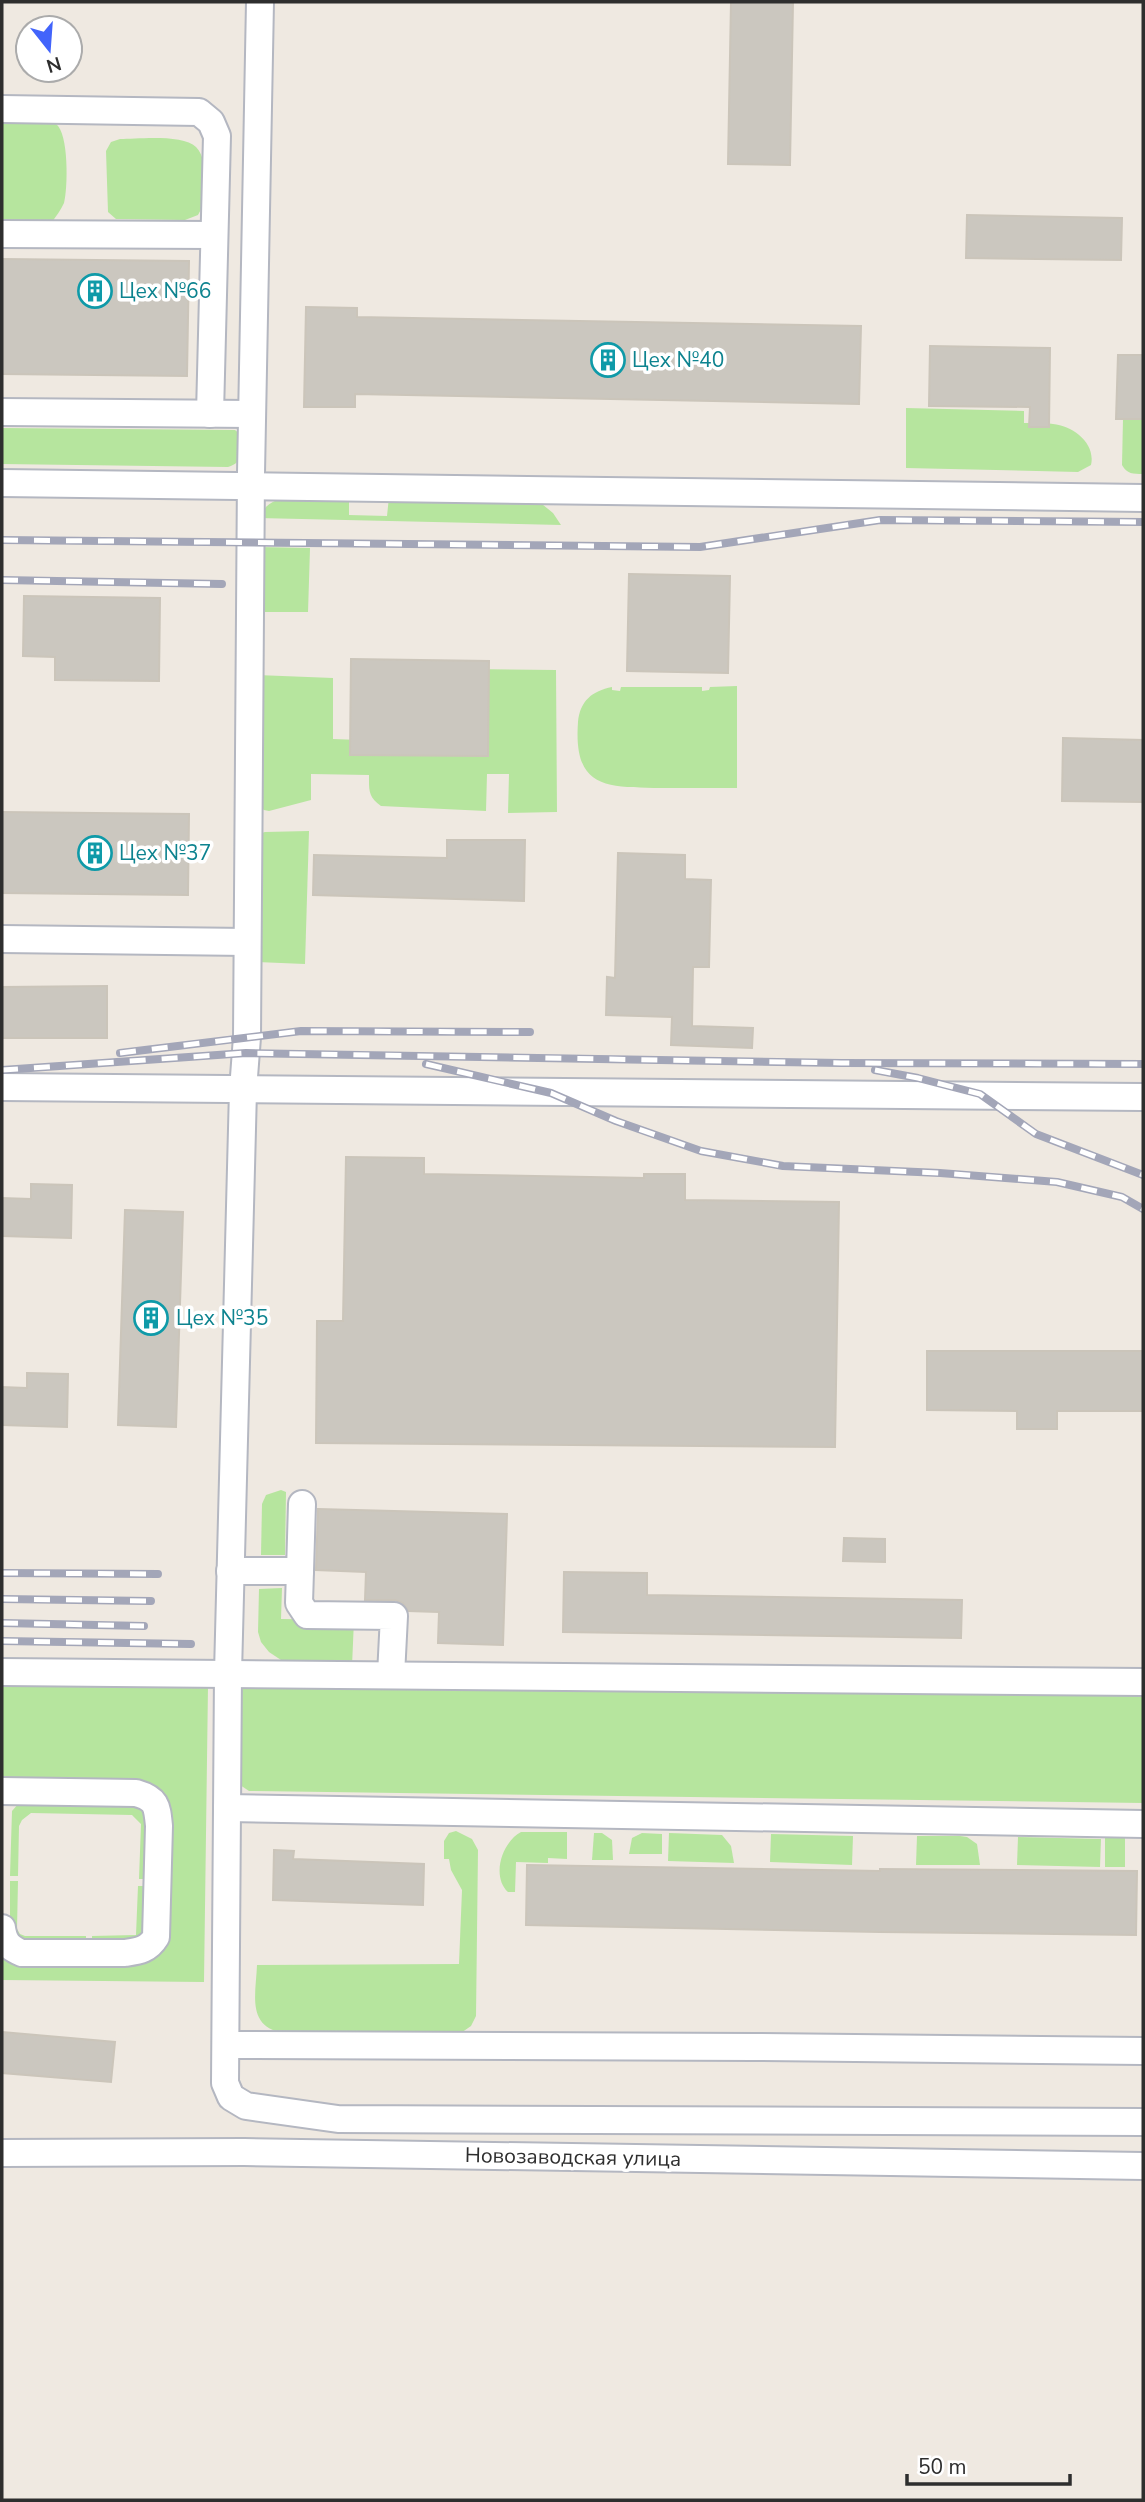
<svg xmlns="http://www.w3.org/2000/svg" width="1145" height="2502" viewBox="0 0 1145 2502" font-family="'Nunito Sans',sans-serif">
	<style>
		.green { fill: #b6e59e }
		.building { fill: #cbc7bf; stroke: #cbc5ba; stroke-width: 2 }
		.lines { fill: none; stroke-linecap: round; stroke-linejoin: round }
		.minor-casing { stroke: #b4b7c1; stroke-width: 30 }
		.minor { stroke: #fff; stroke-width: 26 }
		.rail-casing { stroke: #a3a6b8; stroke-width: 8 }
		.rail { stroke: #fff; stroke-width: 5; stroke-dasharray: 16; stroke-linecap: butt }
		.labels { text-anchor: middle; stroke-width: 7; stroke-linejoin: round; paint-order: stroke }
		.culture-label { font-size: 21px; fill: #0d838f; stroke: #fff; text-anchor: start }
		.street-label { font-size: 21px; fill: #2e2e2e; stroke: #fff }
	</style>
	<rect width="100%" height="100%" fill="#efe9e1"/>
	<!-- green -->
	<g class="green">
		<path d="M2 119C18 119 41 115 56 124 69 133 68 189 64 203 61 210 56 216 52 222L2 228Z"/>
		<path d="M120 139C138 139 183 134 196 147 204 155 204 167 205 178 205 191 205 204 198 215L185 220 116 219 108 212 106 151 111 142Z"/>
		<path d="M906 408 1024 411V423C1033 423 1044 422 1053 424 1073 426 1096 443 1091 465L1078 472 906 468Z"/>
		<path d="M1123 419H1143V474C1133 474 1127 474 1122 465Z"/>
		<path d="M2 428 235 430 241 435C242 450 245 462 228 467L2 464Z"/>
		<path d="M293 496H349V515L387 516 389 497 537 500 553 513 561 525 258 518C267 502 276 499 293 496Z"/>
		<polygon points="258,547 310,548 308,612 265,612 260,608"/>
		<path d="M469 669 556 670 557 812 508 813 509 774H487L486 811 381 806C368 797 369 790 369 775L311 774V800L269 811 264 810 257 805V675L333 678V739L468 744Z"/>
		<path d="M737 686V788C711 788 686 788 661 788 608 787 573 790 578 722 580 701 592 691 612 687V690L620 691 621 687H702V691L709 690 710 687Z"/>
		<polygon points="309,831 305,964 257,962 258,834 265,832"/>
		<polygon points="281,1490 286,1492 285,1555 261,1555 262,1504 266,1495"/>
		<polygon points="282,1588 281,1619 354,1620 352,1666 287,1664 269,1652 261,1642 258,1632 259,1589"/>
		<polygon points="1143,1682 1143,1803 249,1791 240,1785 238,1693 247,1686"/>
		<polygon points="2,1685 208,1686 204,1982 2,1980 2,1951 144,1958 166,1807 2,1782"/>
		<polygon points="19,1803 145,1805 150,1879 139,1879 141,1824 132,1815 31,1813 22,1820 19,1826 18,1876 10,1876 12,1811"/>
		<path d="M456 1831 472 1839 478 1850 476 2016 471 2026 458 2035 284 2033C246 2027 256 1994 257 1965L459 1964 462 1890 451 1870 449 1859H444V1841L449 1833Z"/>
		<path d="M521 1832H567V1859L548 1858V1863L516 1862 515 1892H508C491 1876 502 1842 521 1832Z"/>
		<polygon points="594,1833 602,1833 612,1840 613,1860 592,1860"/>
		<polygon points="642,1833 662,1834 662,1854 629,1854 632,1838"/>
		<polygon points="669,1833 722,1835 731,1846 734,1863 668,1861"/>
		<polygon points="771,1834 853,1836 852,1865 770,1862"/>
		<polygon points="917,1836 960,1836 967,1837 977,1844 980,1865 916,1865"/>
		<polygon points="1018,1837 1101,1839 1100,1867 1017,1865"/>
		<rect x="1105" y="1838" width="20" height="29"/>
		<polygon points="10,1881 18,1881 17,1929 20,1934 25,1936 86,1936 86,1946 23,1946 10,1930"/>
		<polygon points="138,1886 149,1886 148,1937 92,1947 92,1936 136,1935"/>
	</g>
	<!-- building -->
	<g class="building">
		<polygon points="731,2 793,2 790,165 728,164"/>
		<polygon points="967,215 1122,218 1121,260 966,258"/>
		<polygon points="2,259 189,261 187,376 2,374"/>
		<polygon points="306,307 357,308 357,317 861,326 859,404 355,394 355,407 304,407"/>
		<polygon points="930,346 1050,348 1049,427 1029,427 1030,407 929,406"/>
		<polygon points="1118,355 1143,355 1143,419 1116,419"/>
		<polygon points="629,574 730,576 728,673 627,671"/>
		<polygon points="24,596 160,598 159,681 55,680 55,657 23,656"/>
		<polygon points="351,659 489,661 488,756 350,755"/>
		<polygon points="1063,738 1143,740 1143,802 1062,801"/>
		<polygon points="2,812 189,814 188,895 2,893"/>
		<polygon points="447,840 525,840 524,901 313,895 314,855 447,858"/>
		<polygon points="618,853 685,855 685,879 711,880 709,967 693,967 692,1026 753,1028 752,1048 671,1045 672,1017 606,1015 607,977 615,978"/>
		<polygon points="107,986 107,1038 2,1038 2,987"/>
		<polygon points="346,1157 424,1158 424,1174 644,1178 644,1174 685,1174 685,1200 839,1202 835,1447 316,1443 317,1321 343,1321"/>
		<polygon points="31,1184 72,1185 71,1238 2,1236 2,1198 31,1199"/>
		<polygon points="125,1210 183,1212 176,1427 118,1425"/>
		<polygon points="927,1351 1143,1351 1143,1411 1057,1411 1057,1429 1017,1429 1017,1411 927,1410"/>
		<polygon points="27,1373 68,1374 67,1427 2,1425 2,1387 27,1388"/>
		<polygon points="318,1509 507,1514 503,1645 438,1643 439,1612 408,1611 403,1603 395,1600 365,1600 366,1572 316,1570"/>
		<polygon points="844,1538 885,1539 885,1562 843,1561"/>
		<polygon points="564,1572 647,1573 647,1595 962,1600 961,1638 563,1632"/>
		<polygon points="274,1850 294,1851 293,1859 424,1864 423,1905 273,1900"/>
		<polygon points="527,1865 880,1871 880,1869 1137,1871 1136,1935 880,1932 526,1925"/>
		<polygon points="2,2032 115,2042 111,2082 2,2073"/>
	</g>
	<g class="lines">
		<!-- minor casing -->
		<g class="minor-casing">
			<g id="minor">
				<polyline points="260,2 251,473 247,1037 243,1090 228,1673 225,2083 231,2097 246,2106 338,2119 1143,2122"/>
				<polyline points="2,109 199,112 211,122 217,136 210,414"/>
				<polyline points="2,234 214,235"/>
				<polyline points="2,412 252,414"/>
				<polyline points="2,483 1143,498"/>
				<polyline points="2,939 247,942"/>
				<polyline points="2,1087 1143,1097"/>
				<polyline points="230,1571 300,1571 299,1603 307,1615 394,1616 391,1675"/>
				<polyline points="300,1571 302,1504"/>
				<polyline points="2,1672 1143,1682"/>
				<path d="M2 1791 136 1793C157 1799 157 1806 159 1826L156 1937C148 1950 139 1951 125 1953H22C9 1948 4 1942 2 1928"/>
				<polyline points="227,1808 1143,1824"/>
				<polyline points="226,2045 753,2047 1143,2051"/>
				<polyline points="2,2153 244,2152 1143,2166"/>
			</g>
		</g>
		<!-- minor -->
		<use href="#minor" class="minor"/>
		<!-- rail casing -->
		<g class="rail-casing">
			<g id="rail">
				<polyline points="2,540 700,547 880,520 1143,522"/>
				<polyline points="2,580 222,584"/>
				<polyline points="120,1053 301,1031 530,1032"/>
				<polyline points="426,1064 551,1093 616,1121 701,1151 783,1166 940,1173 1057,1182 1122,1197 1143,1209"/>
				<polyline points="2,1070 246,1053 841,1063 1143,1064"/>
				<polyline points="875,1070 918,1078 980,1094 1036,1134 1143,1175"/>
				<polyline points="2,1573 158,1574"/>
				<polyline points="2,1599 151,1601"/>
				<polyline points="2,1623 144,1626"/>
				<polyline points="2,1641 191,1644"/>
			</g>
		</g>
		<!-- rail -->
		<use href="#rail" class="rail"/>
	</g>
	<!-- icons -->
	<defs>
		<g id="building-ring" transform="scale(1.75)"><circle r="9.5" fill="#fff" stroke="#0f9aa8" stroke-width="1.5"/><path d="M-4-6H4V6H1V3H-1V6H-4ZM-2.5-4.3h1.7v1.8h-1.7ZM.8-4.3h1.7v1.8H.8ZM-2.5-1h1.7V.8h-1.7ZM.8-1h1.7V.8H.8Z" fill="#0f9aa8"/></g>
	</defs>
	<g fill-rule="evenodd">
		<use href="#building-ring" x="95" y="291"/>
		<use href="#building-ring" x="608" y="360"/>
		<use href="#building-ring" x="95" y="853"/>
		<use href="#building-ring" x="151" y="1318"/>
	</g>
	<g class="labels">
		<!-- culture labels -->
		<g class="culture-label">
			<text x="119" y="298">Цех №66</text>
			<text x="632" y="367">Цех №40</text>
			<text x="119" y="860">Цех №37</text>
			<text x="176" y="1325">Цех №35</text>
		</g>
		<!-- street labels -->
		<g class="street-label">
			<text transform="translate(573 2157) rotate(1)" y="7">Новозаводская улица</text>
		</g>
	</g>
	<!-- border -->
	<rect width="1145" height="2502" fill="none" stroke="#2e2e2e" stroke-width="7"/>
	<!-- north arrow -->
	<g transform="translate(49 49) rotate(163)"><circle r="33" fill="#ffffff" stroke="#ababab" stroke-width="2"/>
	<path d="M0-5L12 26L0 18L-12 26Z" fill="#4264fb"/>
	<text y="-10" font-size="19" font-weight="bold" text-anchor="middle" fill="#2e2e2e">N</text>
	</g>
	<!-- scale -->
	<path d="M907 2474v10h163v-10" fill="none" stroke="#2e2e2e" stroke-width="3.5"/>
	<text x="918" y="2474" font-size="21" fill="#2e2e2e" stroke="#ffffff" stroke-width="5" paint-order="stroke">50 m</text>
</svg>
